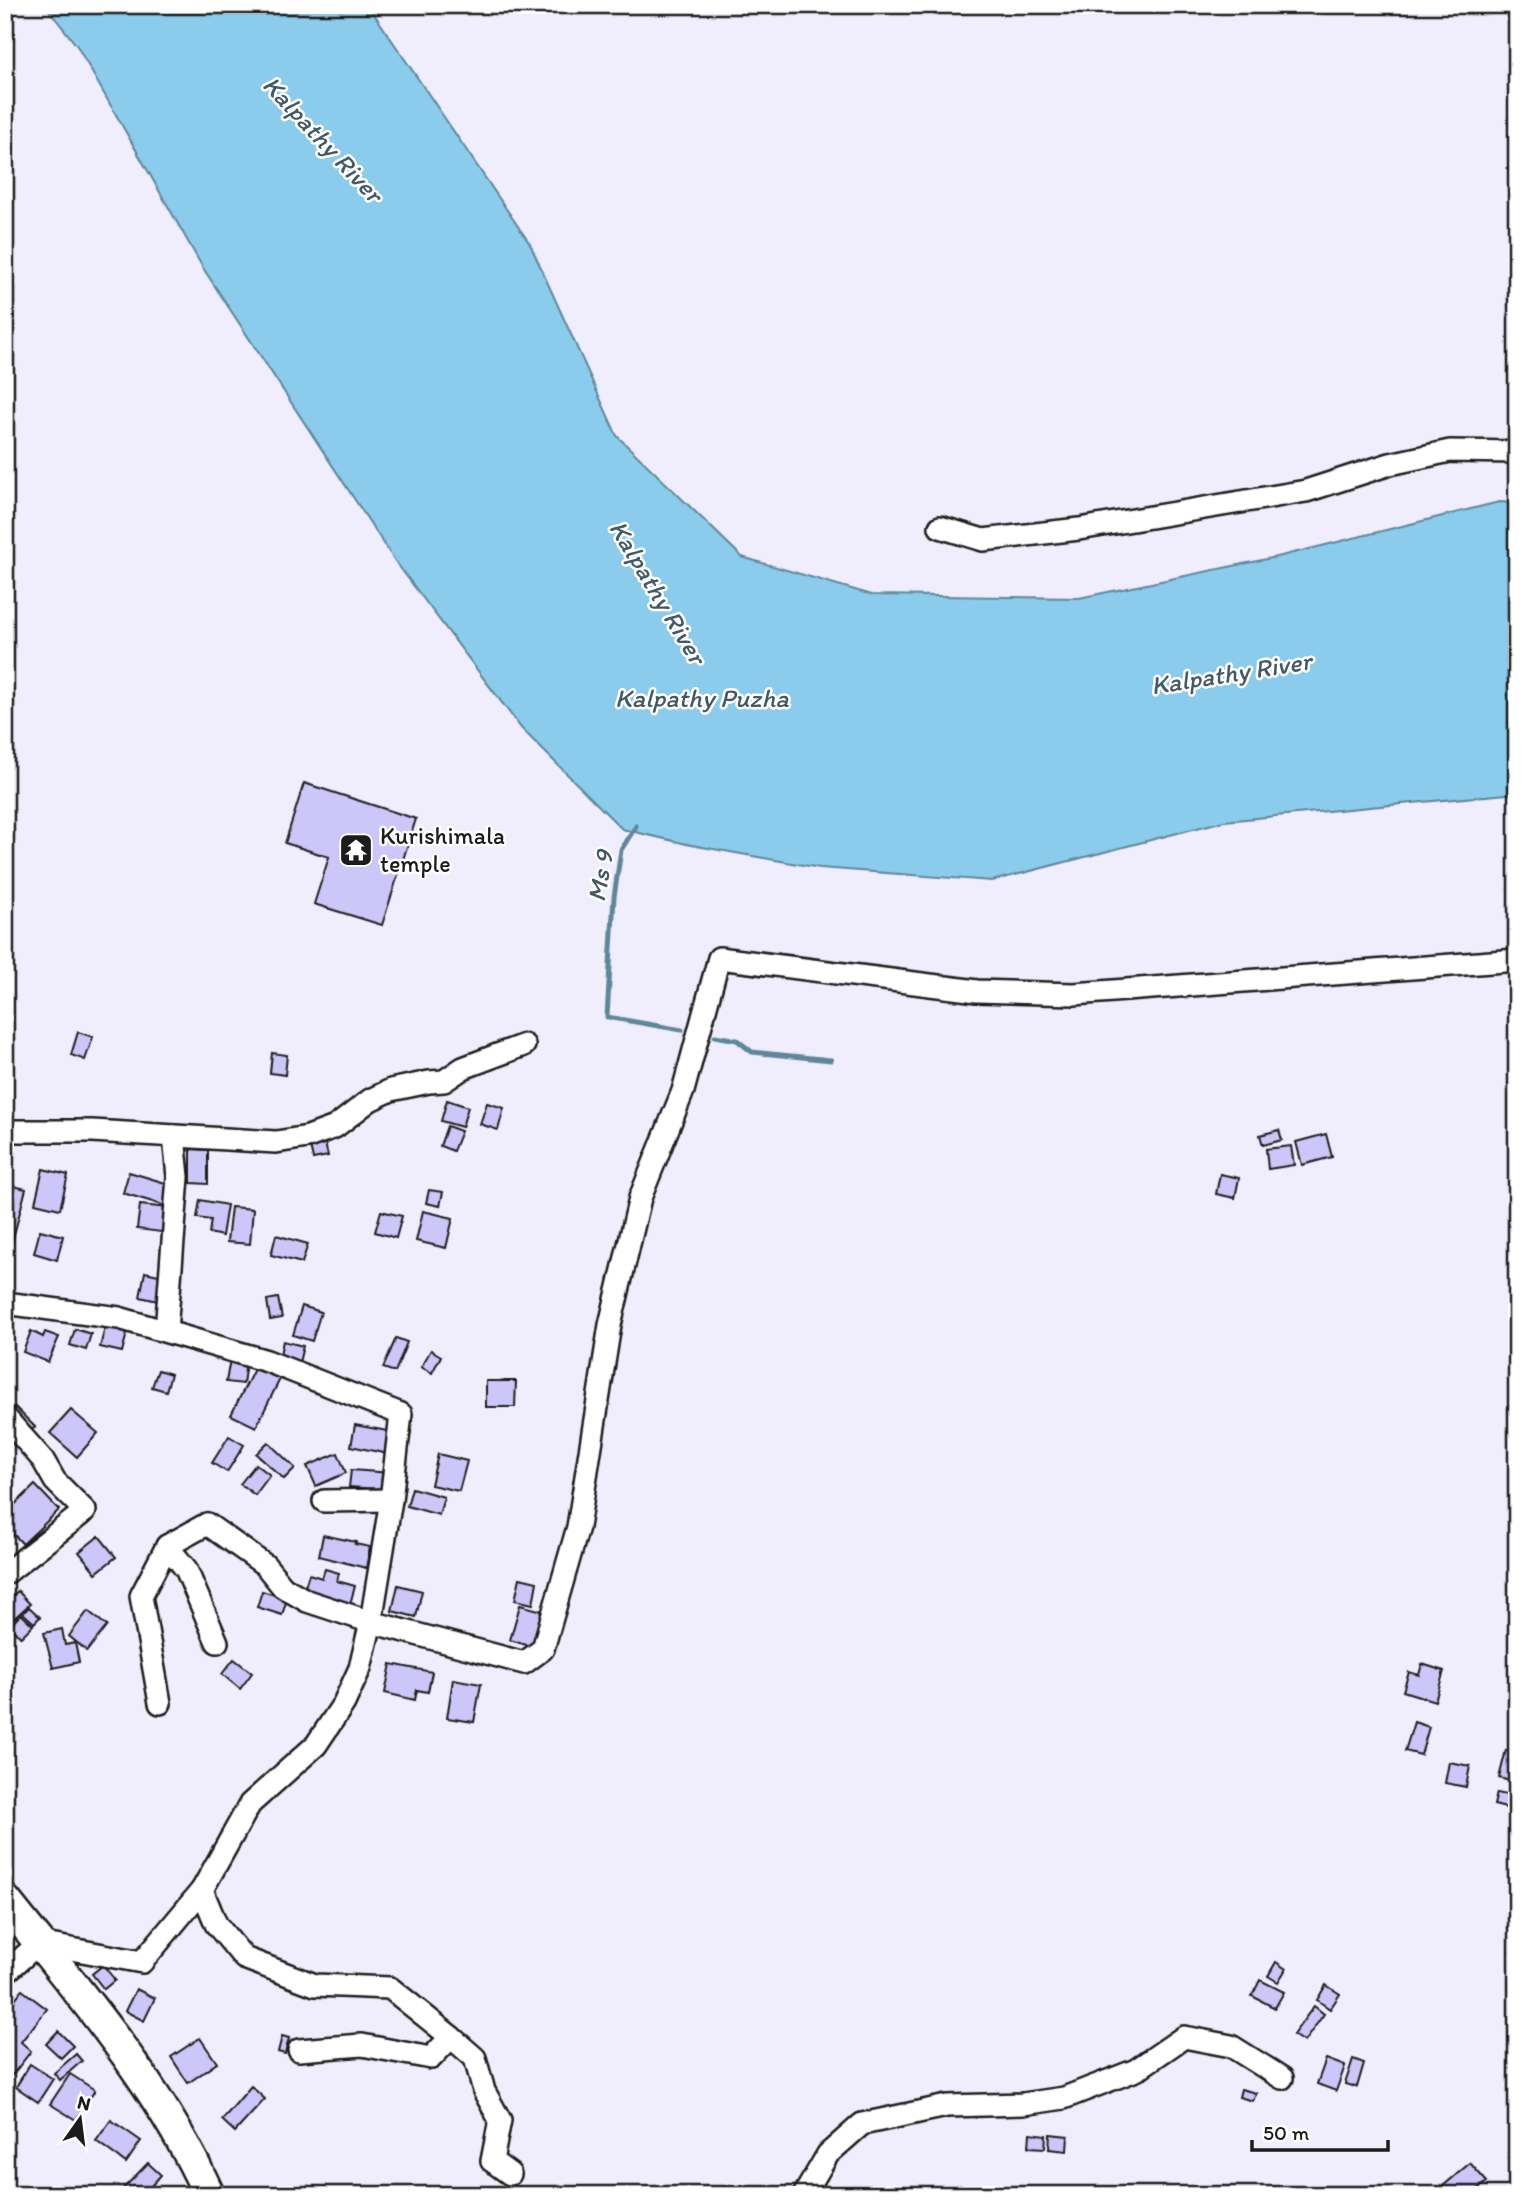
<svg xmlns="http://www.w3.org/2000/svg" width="1522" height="2200" viewBox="0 0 1522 2200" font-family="Itim,sans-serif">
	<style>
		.water { fill: #8bccec; stroke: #5f8699; stroke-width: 2 }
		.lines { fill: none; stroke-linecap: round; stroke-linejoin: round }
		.stream { stroke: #5f8699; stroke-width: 5 }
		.building { fill: #ccc6f9; stroke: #1c1c1c; stroke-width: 2 }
		.street-casing { stroke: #1c1c1c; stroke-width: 26 }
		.secondary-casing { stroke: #1c1c1c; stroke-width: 35 }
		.street { stroke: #fff; stroke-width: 21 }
		.secondary { stroke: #fff; stroke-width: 30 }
		.labels { text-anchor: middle; stroke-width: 5; stroke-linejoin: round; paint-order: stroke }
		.poi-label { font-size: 24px; fill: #1c1c1c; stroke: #fff; text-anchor: start }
		.water-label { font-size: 26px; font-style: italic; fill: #435a65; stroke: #fff }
	</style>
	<rect width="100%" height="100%" fill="#f0eefd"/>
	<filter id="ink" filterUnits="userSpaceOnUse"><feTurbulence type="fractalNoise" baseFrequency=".0143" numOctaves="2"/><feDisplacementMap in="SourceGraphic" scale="14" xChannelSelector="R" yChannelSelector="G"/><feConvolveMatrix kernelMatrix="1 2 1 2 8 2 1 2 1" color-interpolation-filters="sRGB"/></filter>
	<g filter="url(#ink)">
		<!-- water -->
		<polygon class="water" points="45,5 368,5 530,244 617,436 742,557 872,595 1079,598 1281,556 1499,502 1517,503 1517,793 1224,821 992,881 820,868 691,845 622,829 521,728 395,561 203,268 77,46"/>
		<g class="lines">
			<!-- stream -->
			<g class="stream">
				<polyline points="636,826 621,850 614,897 607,1017 682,1030"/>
				<polyline points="715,1036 737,1040 752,1052 831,1060"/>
			</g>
		</g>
		<!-- building -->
		<g class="building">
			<polygon points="304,783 416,819 382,925 314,904 329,857 285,843"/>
			<polygon points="78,1032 93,1037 85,1060 71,1055"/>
			<polygon points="272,1053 287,1055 285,1075 270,1073"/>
			<polygon points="447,1100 468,1107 462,1127 441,1121"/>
			<polygon points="487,1103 504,1108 498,1130 480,1124"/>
			<polygon points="447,1126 461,1131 453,1151 440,1146"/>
			<polygon points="1279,1130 1282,1140 1263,1145 1260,1135"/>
			<polygon points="1326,1134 1332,1157 1302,1165 1296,1142"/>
			<polygon points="324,1139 328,1156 313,1159 309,1143"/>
			<polygon points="1291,1146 1294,1165 1268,1169 1266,1149"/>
			<polygon points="191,1149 208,1150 208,1184 191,1183"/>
			<polygon points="43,1169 68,1175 60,1209 35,1203"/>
			<polygon points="129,1172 172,1185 166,1206 123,1193"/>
			<polygon points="1220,1174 1239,1178 1235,1198 1216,1194"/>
			<polygon points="5,1184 26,1189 11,1246 5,1244"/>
			<polygon points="429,1190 443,1192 440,1206 426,1203"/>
			<polygon points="200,1200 227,1205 222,1236 209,1233 211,1220 197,1218"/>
			<polygon points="140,1205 179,1209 177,1234 137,1229"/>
			<polygon points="231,1207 253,1209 250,1244 227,1242"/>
			<polygon points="381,1211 402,1216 396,1238 375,1232"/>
			<polygon points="423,1211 453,1218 446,1248 416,1241"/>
			<polygon points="40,1230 63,1236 57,1260 34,1253"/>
			<polygon points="276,1235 308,1244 302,1263 271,1255"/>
			<polygon points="145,1272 172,1278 167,1303 140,1297"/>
			<polygon points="278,1298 282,1318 270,1320 267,1300"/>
			<polygon points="302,1306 321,1312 312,1341 293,1335"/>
			<polygon points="106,1324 128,1329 122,1352 100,1347"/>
			<polygon points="75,1329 91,1334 86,1350 70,1345"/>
			<polygon points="31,1331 43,1337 45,1332 59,1337 48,1362 23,1352"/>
			<polygon points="396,1338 407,1342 395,1372 383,1368"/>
			<polygon points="283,1341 303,1346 298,1367 278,1363"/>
			<polygon points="431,1350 441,1356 432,1373 421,1367"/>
			<polygon points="230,1359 246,1362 243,1384 226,1382"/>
			<polygon points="255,1367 280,1379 256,1427 231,1415"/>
			<polygon points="158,1370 171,1374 166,1391 152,1387"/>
			<polygon points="486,1381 516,1381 515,1407 486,1407"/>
			<polygon points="15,1407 35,1427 25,1436 6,1417"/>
			<polygon points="71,1410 98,1433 77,1457 50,1433"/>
			<polygon points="355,1425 393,1432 388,1454 351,1446"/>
			<polygon points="229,1436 244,1445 227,1472 212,1463"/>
			<polygon points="268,1442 295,1468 284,1479 256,1454"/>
			<polygon points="338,1453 346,1473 316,1486 307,1466"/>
			<polygon points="438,1454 467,1461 459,1491 431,1485"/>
			<polygon points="256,1464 270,1475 255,1495 240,1484"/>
			<polygon points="351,1470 391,1473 390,1490 349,1487"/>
			<polygon points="35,1485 59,1510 23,1544 5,1526 5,1514"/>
			<polygon points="412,1488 444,1497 439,1515 407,1506"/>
			<polygon points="323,1535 356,1542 355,1544 370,1547 366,1568 319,1556"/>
			<polygon points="99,1536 116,1557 96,1573 79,1552"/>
			<polygon points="325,1569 339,1573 337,1581 355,1586 350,1604 304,1590 309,1574 322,1578"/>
			<polygon points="520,1578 537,1582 533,1604 515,1600"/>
			<polygon points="398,1585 422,1591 416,1617 392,1611"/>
			<polygon points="18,1591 30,1604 11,1621 5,1615 5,1602"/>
			<polygon points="262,1591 287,1599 282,1615 257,1607"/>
			<polygon points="520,1605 550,1613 540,1649 510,1640"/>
			<polygon points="29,1607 40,1617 34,1623 23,1613"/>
			<polygon points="88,1611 107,1626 87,1651 69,1636"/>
			<polygon points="21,1614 33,1625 21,1637 9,1627"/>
			<polygon points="62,1629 65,1645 75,1643 79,1662 53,1668 44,1633"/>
			<polygon points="234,1659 252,1673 240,1689 222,1674"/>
			<polygon points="391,1664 432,1672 428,1692 417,1690 415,1700 385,1693"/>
			<polygon points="1422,1664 1444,1671 1435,1701 1403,1691 1409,1672 1419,1675"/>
			<polygon points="453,1679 481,1684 474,1722 447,1718"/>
			<polygon points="1414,1722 1429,1727 1421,1755 1405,1751"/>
			<polygon points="1506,1750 1517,1753 1517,1783 1499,1778"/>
			<polygon points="1449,1762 1470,1766 1466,1787 1445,1783"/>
			<polygon points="1497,1793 1517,1797 1514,1810 1494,1805"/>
			<polygon points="1276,1962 1286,1969 1278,1982 1268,1976"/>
			<polygon points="103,1965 115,1980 104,1989 92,1974"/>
			<polygon points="1260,1980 1284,1992 1275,2008 1252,1996"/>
			<polygon points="1326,1985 1340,1994 1330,2009 1317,2000"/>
			<polygon points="136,1989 155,1998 144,2021 125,2011"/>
			<polygon points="22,1990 47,2009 21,2042 31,2051 10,2078 5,2075 5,2012"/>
			<polygon points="1314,2006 1324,2014 1304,2042 1293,2035"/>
			<polygon points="58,2031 73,2046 61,2058 46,2044"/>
			<polygon points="282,2036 289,2038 285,2054 278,2052"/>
			<polygon points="200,2038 217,2063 188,2083 171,2057"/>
			<polygon points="76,2054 82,2061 60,2080 54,2073"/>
			<polygon points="1326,2059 1345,2066 1336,2091 1317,2084"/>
			<polygon points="1353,2059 1364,2063 1357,2087 1345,2084"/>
			<polygon points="30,2064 53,2079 38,2102 16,2087"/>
			<polygon points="70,2074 95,2090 76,2120 50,2104"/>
			<polygon points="251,2086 265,2099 235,2132 222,2120"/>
			<polygon points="1241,2089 1256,2093 1253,2101 1239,2097"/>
			<polygon points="111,2120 141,2141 126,2163 96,2141"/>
			<polygon points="1030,2133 1046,2135 1045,2148 1029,2147"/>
			<polygon points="1050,2134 1068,2136 1067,2151 1049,2149"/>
			<polygon points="148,2163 161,2175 143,2195 117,2195"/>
			<polygon points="1470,2163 1487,2182 1471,2195 1448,2195 1442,2187"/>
		</g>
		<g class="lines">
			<!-- street casing -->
			<g class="street-casing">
				<g id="street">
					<polyline points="940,527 983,540 1079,529 1306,491 1390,464 1450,451 1517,452"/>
					<polyline points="5,1131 92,1131 276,1142 308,1137 335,1127 370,1100 391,1090 429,1082 444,1081 463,1068 524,1045"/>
					<polyline points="5,1303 119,1318 267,1361 401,1414 391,1500 371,1622 524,1663 543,1649 578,1527 610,1325 640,1198 683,1091 719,958 977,991 1074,994 1517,960"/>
					<polyline points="166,1331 178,1177 174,1136"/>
					<polyline points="5,1417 43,1460 55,1481 85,1511 5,1574"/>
					<polyline points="324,1501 391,1500"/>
					<polyline points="167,1546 207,1524 265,1565 283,1587 307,1601 371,1622 360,1668 344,1703 316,1745 250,1804 202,1890"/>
					<polyline points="160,1703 141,1596 167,1546 186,1569 217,1642"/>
					<polyline points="5,1973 39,1943 142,1962 202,1890 216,1924 244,1958 315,1985 390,1988 451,2037 431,2058 362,2045 299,2050"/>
					<polyline points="451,2037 475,2058 484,2091 500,2120 492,2161 510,2174"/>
					<polyline points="804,2195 828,2154 862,2124 947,2106 1023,2104 1064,2098 1136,2070 1184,2037 1231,2046 1282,2078"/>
				</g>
			</g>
			<!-- secondary casing -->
			<g class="secondary-casing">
				<path id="secondary" d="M5 1900C79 1993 160 2085 209 2195"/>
			</g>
			<!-- street -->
			<use href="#street" class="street"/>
			<!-- secondary -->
			<use href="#secondary" class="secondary"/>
		</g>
	</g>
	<!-- icons -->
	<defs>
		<g id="temple-square" transform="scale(1.75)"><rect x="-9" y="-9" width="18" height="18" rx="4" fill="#1c1c1c" stroke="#fff"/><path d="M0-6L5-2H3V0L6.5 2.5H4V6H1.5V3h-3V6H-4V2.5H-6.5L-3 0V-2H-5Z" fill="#fff"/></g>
	</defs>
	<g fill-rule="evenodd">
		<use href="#temple-square" x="356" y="850"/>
	</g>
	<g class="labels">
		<!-- poi labels -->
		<g class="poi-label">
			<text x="380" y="844">Kurishimala<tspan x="380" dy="28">temple</tspan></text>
		</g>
		<!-- water labels -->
		<g class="water-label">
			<text transform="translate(323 139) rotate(47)" y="9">Kalpathy River</text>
			<text transform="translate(658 592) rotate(59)" y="9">Kalpathy River</text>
			<text transform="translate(1231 673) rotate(-9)" y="9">Kalpathy River</text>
			<text x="702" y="707">Kalpathy Puzha</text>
			<text transform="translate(600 876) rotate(-80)" y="9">Ms 9</text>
		</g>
	</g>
	<!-- margin -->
	<rect width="1522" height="2200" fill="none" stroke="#fff" stroke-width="28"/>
	<rect x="14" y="14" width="1494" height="2172" fill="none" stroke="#1c1c1c" stroke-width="2.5" filter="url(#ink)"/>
	<!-- north arrow -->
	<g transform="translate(80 2119) rotate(14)" stroke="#ffffff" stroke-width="5" paint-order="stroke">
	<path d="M0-5L12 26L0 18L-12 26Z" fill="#1c1c1c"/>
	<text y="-10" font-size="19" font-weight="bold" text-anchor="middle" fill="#1c1c1c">N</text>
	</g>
	<!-- scale -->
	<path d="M1252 2140v10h136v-10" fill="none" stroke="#1c1c1c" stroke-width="3.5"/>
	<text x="1263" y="2140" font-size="21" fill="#1c1c1c" stroke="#ffffff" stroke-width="5" paint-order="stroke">50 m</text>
</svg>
